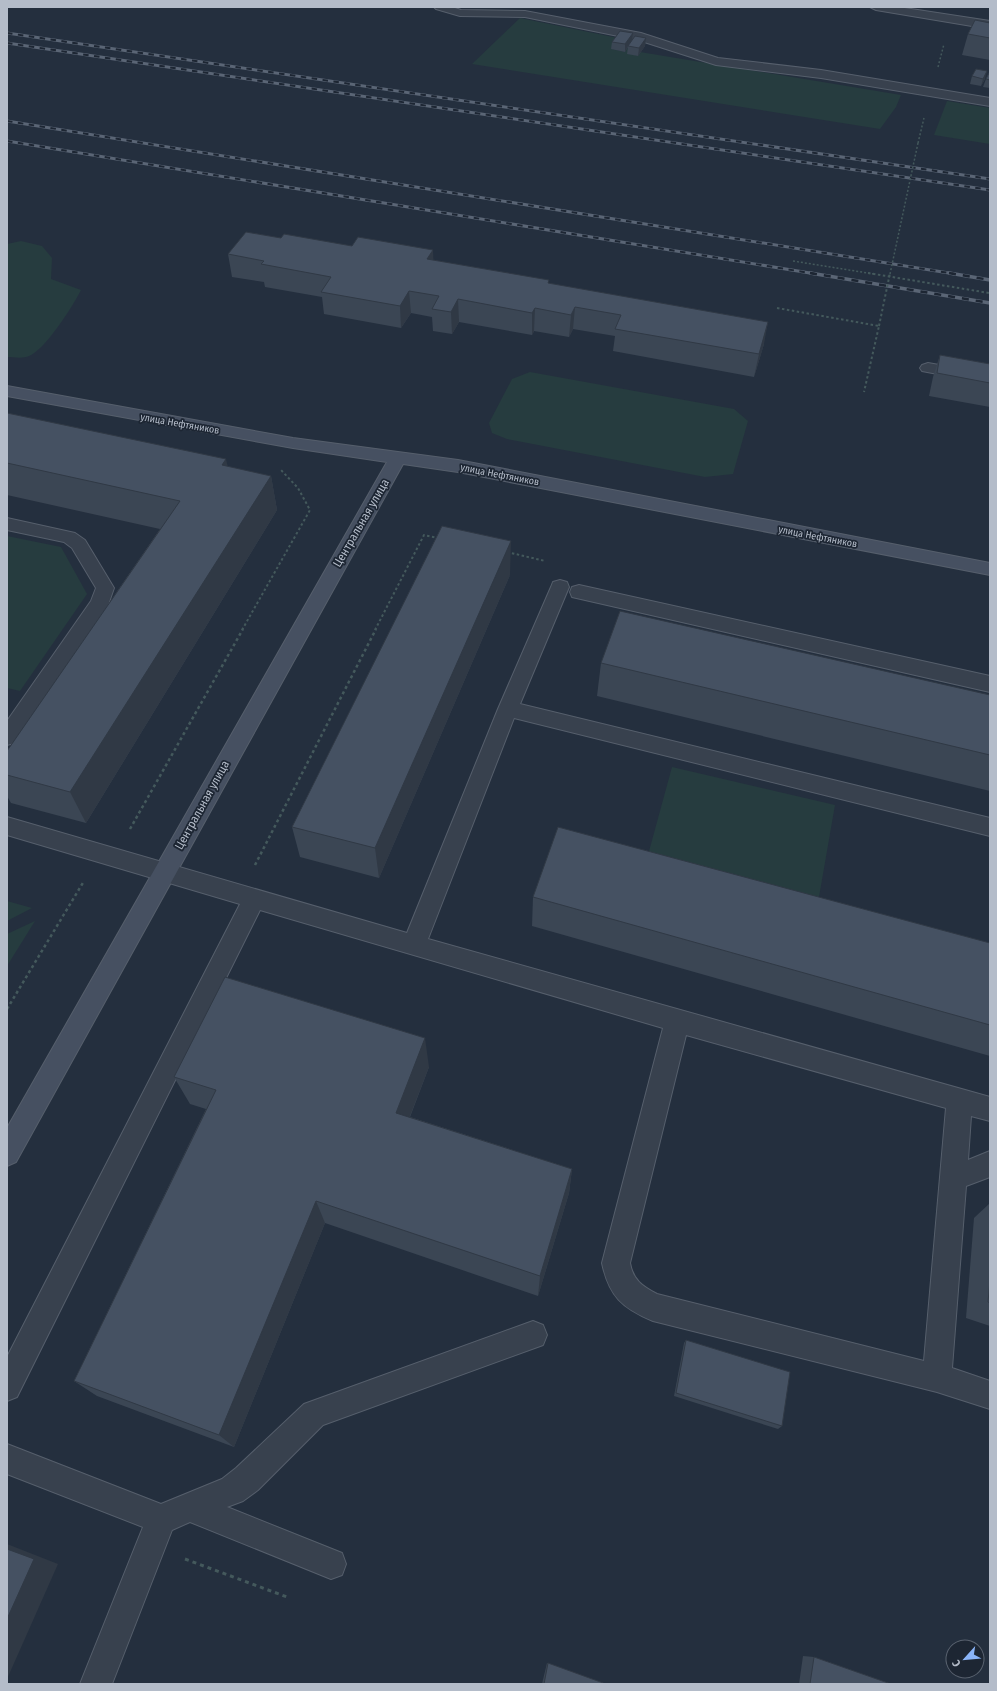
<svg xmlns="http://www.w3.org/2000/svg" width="997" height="1691" viewBox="0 0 997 1691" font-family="'Fira Sans Condensed',sans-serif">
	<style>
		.green { fill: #263c3f }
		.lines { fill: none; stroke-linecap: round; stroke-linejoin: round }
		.lane-casing { stroke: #565f6c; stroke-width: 2 }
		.street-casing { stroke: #565f6c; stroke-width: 2 }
		.secondary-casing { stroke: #565f6c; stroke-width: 2 }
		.path-far3 { stroke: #44595c; stroke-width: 1.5; stroke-dasharray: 2 2; stroke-linecap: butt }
		.path-far2 { stroke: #44595c; stroke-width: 2; stroke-dasharray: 2.5 2.5; stroke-linecap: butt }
		.path-far1 { stroke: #44595c; stroke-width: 2.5; stroke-dasharray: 3 3; stroke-linecap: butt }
		.path { stroke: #44595c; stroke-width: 3; stroke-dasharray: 4 4; stroke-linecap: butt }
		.lane { fill: #38414e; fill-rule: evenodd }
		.street { fill: #38414e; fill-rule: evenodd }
		.secondary { fill: #465061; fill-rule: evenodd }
		.rail-far1-casing { stroke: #5a6575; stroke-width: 3 }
		.rail-casing { stroke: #5a6575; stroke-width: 3.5 }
		.rail-far1 { stroke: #1d2633; stroke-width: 2; stroke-dasharray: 5.5; stroke-linecap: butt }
		.rail { stroke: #1d2633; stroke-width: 2.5; stroke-dasharray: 7; stroke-linecap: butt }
		.path-bridge-far1 { stroke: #44595c; stroke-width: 1.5; stroke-dasharray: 2 2; stroke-linecap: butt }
		.path-bridge { stroke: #44595c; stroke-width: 2; stroke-dasharray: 2.5 2.5; stroke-linecap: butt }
		.wall { fill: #3b4654 }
		.shaded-wall { fill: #303945 }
		.building { fill: #455162; stroke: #303945 }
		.labels { text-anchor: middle; stroke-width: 3.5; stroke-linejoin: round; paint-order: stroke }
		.far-street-label { font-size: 10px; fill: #b4bcc9; stroke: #1d2633 }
		.street-label { font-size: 12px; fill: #b4bcc9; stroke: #1d2633 }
	</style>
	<rect width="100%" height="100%" fill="#242f3e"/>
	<!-- green -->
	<g class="green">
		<polygon points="520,18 618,38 612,49 625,52 632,41 634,44 628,53 638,56 640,52 901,95 896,107 880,129 472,64"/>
		<polygon points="947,101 990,108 990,144 934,135"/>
		<path d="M21 241 42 246 52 258 51 279 81 290C73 306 45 350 29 356 23 359 13 357 7 357V244Z"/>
		<polygon points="530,372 734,409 748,421 733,474 705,477 507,439 492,433 489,423 512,379"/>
		<polygon points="7,536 61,547 87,594 20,691 7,688"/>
		<polygon points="672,767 835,805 819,897 648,855"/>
		<polygon points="7,901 32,908 7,921"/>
		<polygon points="35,921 7,966 7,934"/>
	</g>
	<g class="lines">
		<!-- lane casing -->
		<g class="lane-casing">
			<g id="lane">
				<polygon points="434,7 452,7 461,10 525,11 641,33 718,58 821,70 990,98 990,106 821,78 716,65 638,40 525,17 460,16 436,9"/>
				<polygon points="928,363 990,374 990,384 922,371 920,368 922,365"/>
				<polygon points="7,518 75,533 85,540 114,588 107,608 14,743 7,745 7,721 91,601 96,588 72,548 64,542 7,530"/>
				<path d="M560 580 567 582 569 587 520 704 990 818V836L514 718 428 939 990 1097V1121L971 1116 968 1160 990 1151V1177L966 1186 952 1368 990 1381V1409L937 1392 653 1321C622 1308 609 1296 602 1263L663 1028 260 910 17 1397 7 1401V1357L240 904 7 835V817L407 933 498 709 551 587 553 582ZM686 1035 946 1108 924 1361 657 1294C642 1286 633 1280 630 1263Z"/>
				<polygon points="579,585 990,676 990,692 572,597 570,592 572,587"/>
				<polygon points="533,1321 543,1325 547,1335 543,1345 323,1425 258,1490 243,1501 227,1507 342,1553 346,1564 342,1575 331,1579 190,1522 172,1530 112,1684 80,1684 143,1527 7,1474 7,1444 161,1504 222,1479 236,1468 304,1404"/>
			</g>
		</g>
		<!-- street casing -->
		<g class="street-casing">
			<polygon id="street" points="870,7 898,7 990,21 990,29 876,10"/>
		</g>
		<!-- secondary casing -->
		<g class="secondary-casing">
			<polygon id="secondary" points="7,386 293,438 458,460 990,563 990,575 458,472 403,464 16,1162 7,1166 7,1128 387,462 293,448 7,396"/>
		</g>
		<!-- path-far3 -->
		<g class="path-far3">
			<polyline points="938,67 944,44"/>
			<polyline points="918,143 924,118"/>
			<polyline points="793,261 874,274"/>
		</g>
		<!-- path-far2 -->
		<g class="path-far2">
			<polyline points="868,273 989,293"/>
			<polyline points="777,308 879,326 864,392"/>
			<polyline points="507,552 545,561"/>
			<polyline points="242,630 310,510 298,488 281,470"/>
			<polyline points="375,630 424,535 438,538"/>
		</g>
		<!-- path-far1 -->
		<g class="path-far1">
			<polyline points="130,829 243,629"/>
			<polyline points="255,865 376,629"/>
			<polyline points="7,1009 84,881"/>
		</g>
		<!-- path -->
		<polyline class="path" points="185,1559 287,1597"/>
		<!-- lane -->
		<use href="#lane" class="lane"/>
		<!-- street -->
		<use href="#street" class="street"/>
		<!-- secondary -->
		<use href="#secondary" class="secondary"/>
		<!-- rail-far1 casing -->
		<g class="rail-far1-casing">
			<g id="rail-far1">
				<polyline points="7,33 990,179"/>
				<polyline points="7,43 990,190"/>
				<polyline points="7,121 955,274"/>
				<polyline points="7,141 816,274"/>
			</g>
		</g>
		<!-- rail casing -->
		<g class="rail-casing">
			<g id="rail">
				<polyline points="810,273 990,303"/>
				<polyline points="949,273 990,280"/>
			</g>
		</g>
		<!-- rail-far1 -->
		<use href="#rail-far1" class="rail-far1"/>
		<!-- rail -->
		<use href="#rail" class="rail"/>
		<!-- path-bridge-far1 -->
		<polyline class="path-bridge-far1" points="890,274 918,143"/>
		<!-- path-bridge -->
		<polyline class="path-bridge" points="879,326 890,273"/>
	</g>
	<!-- wall -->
	<g class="wall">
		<polygon points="990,23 990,60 962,55 968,34"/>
		<polygon points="633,33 632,40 646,38 645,46 638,56 627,54 628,47 625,52 611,49 612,42"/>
		<polygon points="990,71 990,88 983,87 986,79"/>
		<polygon points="972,76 985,79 981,86 970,84"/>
		<polygon points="281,238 352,246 433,250 433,260 549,283 764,344 754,377 613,351 615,336 573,329 569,337 534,331 532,335 459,322 452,334 433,331 432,317 411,313 401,328 324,314 322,297 265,287 264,282 232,277 228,254"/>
		<polygon points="940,355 990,364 990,407 929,396 933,377"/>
		<polygon points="7,413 228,467 271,476 277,510 86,823 11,803 7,796 7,751 160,529 7,495"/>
		<polygon points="510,575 379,878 300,857 292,827"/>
		<polygon points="601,663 990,695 990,791 597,696"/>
		<polygon points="533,897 990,943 990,1056 532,926"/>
		<polygon points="429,1067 410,1117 572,1169 569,1193 538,1296 325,1223 234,1447 97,1396 74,1381 206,1109 190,1104 174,1077"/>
		<polygon points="990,1203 990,1326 966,1318 974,1218"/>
		<polygon points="686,1340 782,1426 778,1429 674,1396 684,1343"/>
		<polygon points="803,1656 814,1657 891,1684 799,1684"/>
		<polygon points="547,1663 606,1684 542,1684"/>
	</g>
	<!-- shaded-wall -->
	<g class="shaded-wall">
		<polygon points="633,33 632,41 628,46 625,52 625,44"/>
		<polygon points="646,38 645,46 638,56 639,48"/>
		<polygon points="987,71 985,79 981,86 983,79"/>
		<polygon points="433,250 434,272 427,259"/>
		<polygon points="409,291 411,313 401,328 400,306"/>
		<polygon points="458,299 459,322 452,334 451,312"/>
		<polygon points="575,307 573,329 569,337 571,315"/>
		<polygon points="535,308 534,331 532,335 532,313"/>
		<polygon points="768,322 764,344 754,377 759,354"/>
		<polygon points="226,459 234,494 222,465"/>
		<polygon points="271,476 277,510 86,823 70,792"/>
		<polygon points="511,541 510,575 379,878 375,848"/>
		<polygon points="425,1038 429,1067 401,1139 396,1113"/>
		<polygon points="572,1169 569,1193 538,1296 540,1276"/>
		<polygon points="316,1201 325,1223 234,1447 219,1435"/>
		<polygon points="7,1544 58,1564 7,1679"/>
	</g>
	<!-- building -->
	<g class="building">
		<polygon points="975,20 990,23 990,38 968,34"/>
		<polygon points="620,31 633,33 625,44 612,42"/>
		<polygon points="635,36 646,38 639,48 628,46"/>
		<polygon points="976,69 987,71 983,79 972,76"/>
		<polygon points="990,71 990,80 986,79"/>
		<polygon points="246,232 281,238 284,234 352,246 358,237 433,250 427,259 549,280 548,283 768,322 759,354 615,329 621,315 575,307 571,315 535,308 532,313 458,299 451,312 432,309 439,296 409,291 400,306 321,292 331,277 261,264 264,261 228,254"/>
		<polygon points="940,355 990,364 990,383 937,373"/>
		<polygon points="7,413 226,459 222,465 271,476 70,792 7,775 7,751 180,501 7,463"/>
		<polygon points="442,526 511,541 375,848 292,827"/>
		<polygon points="620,611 990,695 990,755 601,663"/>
		<polygon points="558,827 990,943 990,1025 533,897"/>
		<polygon points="225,977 425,1038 396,1113 572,1169 540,1276 316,1201 219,1435 74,1381 216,1090 174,1077"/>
		<polygon points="990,1281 990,1303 988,1302"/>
		<polygon points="686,1340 790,1372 782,1426 676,1393"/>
		<polygon points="7,1549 34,1559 7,1619"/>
		<polygon points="814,1657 891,1684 810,1684"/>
		<polygon points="548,1663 606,1684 544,1684"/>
	</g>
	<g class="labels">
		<!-- far-street labels -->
		<g class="far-street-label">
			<text transform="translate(180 423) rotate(10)" y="4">улица Нефтяников</text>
			<text transform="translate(500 474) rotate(11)" y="4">улица Нефтяников</text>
			<text transform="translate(818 536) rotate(11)" y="4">улица Нефтяников</text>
		</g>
		<!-- street labels -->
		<g class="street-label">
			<text transform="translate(361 523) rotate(-60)" y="4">Центральная улица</text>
			<text transform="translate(202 805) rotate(-61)" y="4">Центральная улица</text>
		</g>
	</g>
	<!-- border -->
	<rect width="997" height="1691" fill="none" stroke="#b4bcc9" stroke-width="16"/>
	<!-- north arrow -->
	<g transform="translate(965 1659) rotate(243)"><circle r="19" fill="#1d2633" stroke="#59626f"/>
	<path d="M0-3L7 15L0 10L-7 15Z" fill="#8ab4f8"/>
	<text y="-6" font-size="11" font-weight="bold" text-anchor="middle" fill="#b4bcc9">С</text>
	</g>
</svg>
